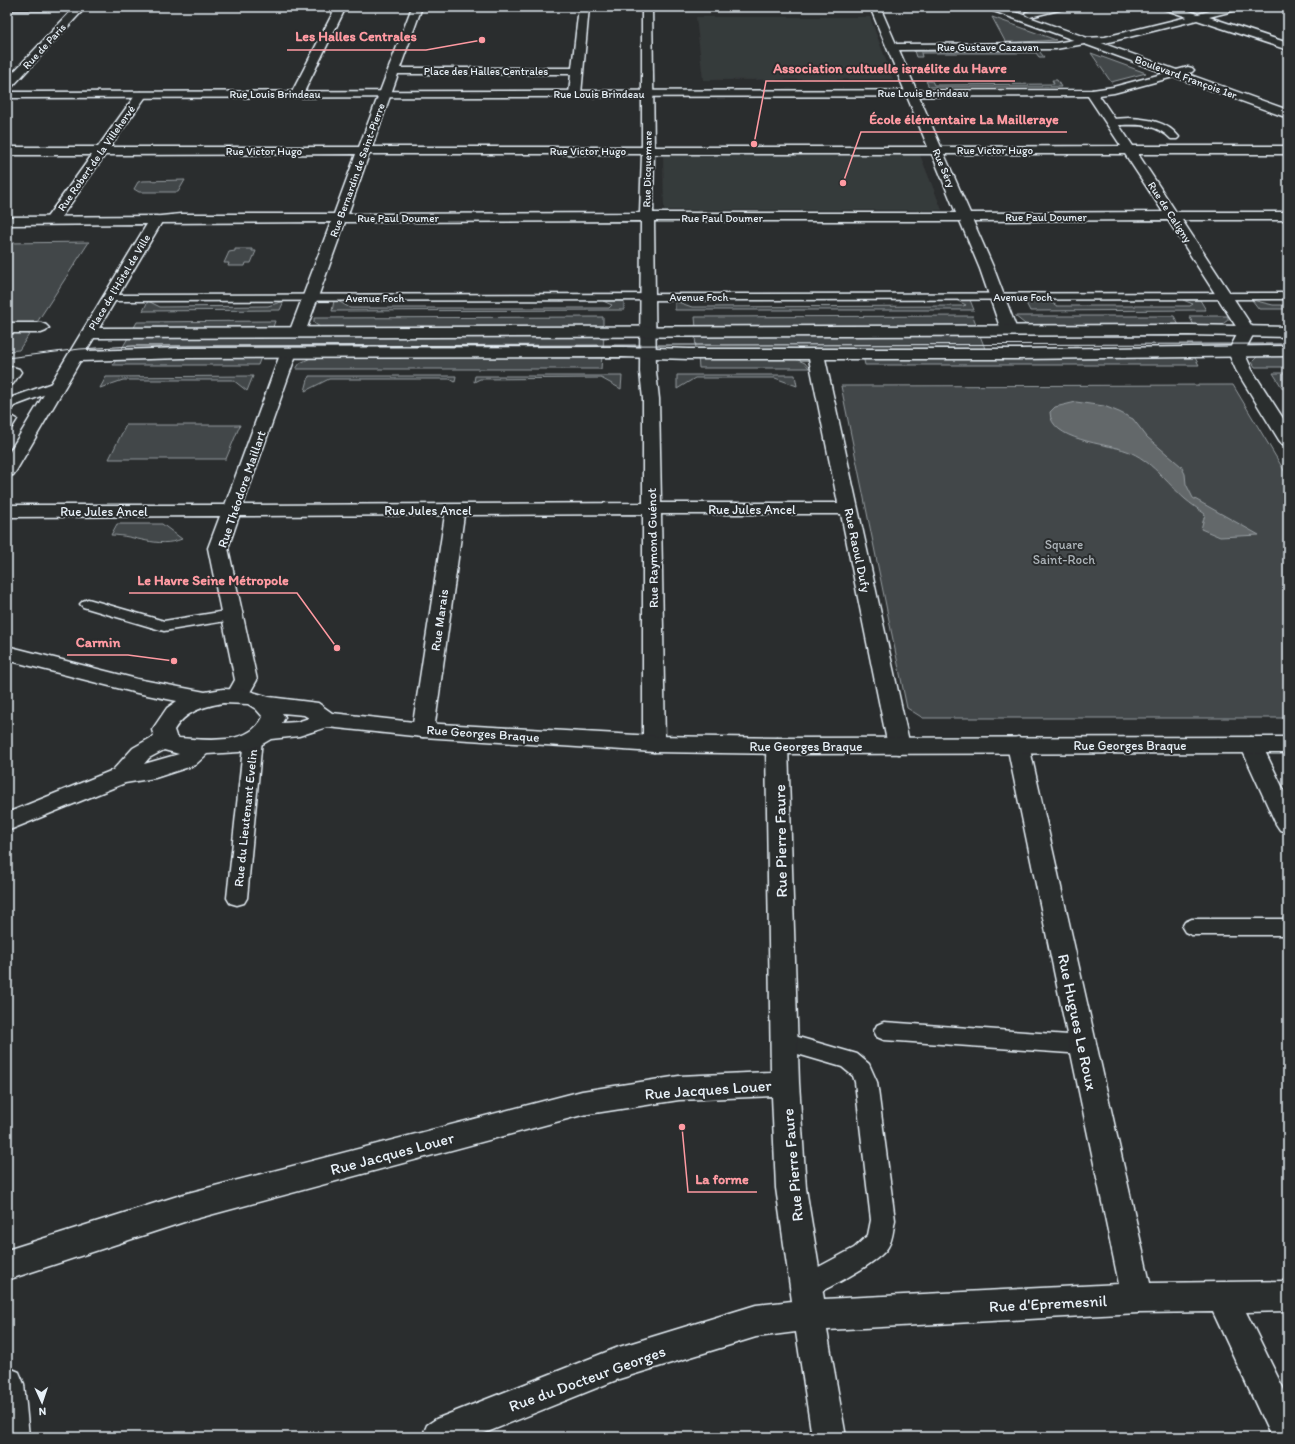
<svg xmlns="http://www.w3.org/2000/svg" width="1295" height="1444" viewBox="0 0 1295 1444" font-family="Itim,sans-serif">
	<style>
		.built { fill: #363a3b }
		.green { fill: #424648; stroke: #959ca0 }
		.water { fill: #63686b; stroke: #989fa3 }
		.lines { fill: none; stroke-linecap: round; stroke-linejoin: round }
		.lane-casing { stroke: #e8f1f8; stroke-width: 3 }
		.street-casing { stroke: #e8f1f8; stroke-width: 3 }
		.secondary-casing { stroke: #e8f1f8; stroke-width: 3 }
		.primary-casing { stroke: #e8f1f8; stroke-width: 3 }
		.lane { fill: #2a2d2e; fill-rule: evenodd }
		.street { fill: #2a2d2e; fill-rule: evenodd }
		.secondary { fill: #2a2d2e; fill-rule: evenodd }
		.primary { fill: #2a2d2e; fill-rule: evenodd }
		.tram { stroke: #e8f1f8; stroke-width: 1 }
		.labels { text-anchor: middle; stroke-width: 4; stroke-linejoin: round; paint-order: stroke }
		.far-street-label { font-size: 11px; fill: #e8f1f8; stroke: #2a2d2e }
		.street-label { font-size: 13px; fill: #e8f1f8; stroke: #2a2d2e }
		.park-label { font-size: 13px; fill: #aeb5ba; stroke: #2a2d2e }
		.near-street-label { font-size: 16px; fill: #e8f1f8; stroke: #2a2d2e }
		.leader { fill: none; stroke: #ff9aa2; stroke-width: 1.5 }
		.callout-dot { fill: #ff9aa2; stroke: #2a2d2e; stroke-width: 1.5 }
		.callout-label { font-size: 14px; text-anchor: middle; font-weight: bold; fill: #ff9aa2; stroke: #2a2d2e; stroke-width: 4; stroke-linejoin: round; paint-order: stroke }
	</style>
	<rect width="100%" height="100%" fill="#2a2d2e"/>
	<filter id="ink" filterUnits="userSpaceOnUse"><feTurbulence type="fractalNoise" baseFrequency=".025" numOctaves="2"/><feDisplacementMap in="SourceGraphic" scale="8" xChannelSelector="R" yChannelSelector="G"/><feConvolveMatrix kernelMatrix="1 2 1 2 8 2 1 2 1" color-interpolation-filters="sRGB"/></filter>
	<g filter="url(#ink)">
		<!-- built -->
		<g class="built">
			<polygon points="696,17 870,17 893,79 703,80"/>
			<polygon points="920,155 942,210 664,210 663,156"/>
		</g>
		<!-- green -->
		<g class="green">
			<polygon points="992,17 1056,40 1006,43"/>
			<polygon points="914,51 1039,51 1044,57 1039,57 1036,53 921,53 922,57 916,57"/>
			<polygon points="1091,53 1146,73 1111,82"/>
			<polygon points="1052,80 1057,80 1061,87 929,87 926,81 932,81 934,85 1054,84"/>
			<polygon points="185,180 178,192 139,192 134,189 138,182 142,181"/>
			<polygon points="89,242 19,350 7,351 7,243"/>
			<polygon points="235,249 252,249 252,251 256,251 251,263 246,263 245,266 228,266 229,263 224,263 229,252 235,251"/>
			<polygon points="1024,299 1045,299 1057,306 1190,306 1193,304 1183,300 1200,300 1206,310 1030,311"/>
			<polygon points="956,300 970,300 974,310 675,310 675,301 692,307 963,306 966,305"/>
			<polygon points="1252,300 1273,305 1288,305 1288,309 1259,309"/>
			<polygon points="148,301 160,307 268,306 284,301 280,310 143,311"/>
			<polygon points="334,301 338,301 350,308 609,308 612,305 603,301 624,301 624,310 332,311"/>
			<polygon points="973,316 977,327 696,328 695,317"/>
			<polygon points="1015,316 1174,316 1180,327 1034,326 1025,324"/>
			<polygon points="1189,316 1228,316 1228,320 1220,326 1195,327"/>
			<polygon points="603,317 603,330 323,329 314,323 314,318"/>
			<polygon points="275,321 272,330 132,331 137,322"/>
			<polygon points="695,333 979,333 986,351 696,351"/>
			<polygon points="604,335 603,349 120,352 129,336"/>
			<polygon points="602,355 601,369 296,369 300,363 315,356"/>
			<polygon points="1259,355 1288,355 1288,367 1255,367 1252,362"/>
			<polygon points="863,356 1194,356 1199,365 865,365"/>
			<polygon points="261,357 258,365 113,365 117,358"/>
			<polygon points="698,357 791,357 805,363 809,368 699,368"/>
			<polygon points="1273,373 1288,373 1288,389 1283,389"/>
			<polygon points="677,375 795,375 797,386 775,378 695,378 677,389"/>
			<polygon points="253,376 247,391 233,380 123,380 100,388 106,377"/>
			<polygon points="309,376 456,376 455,382 450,379 329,379 305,391"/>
			<polygon points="475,376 622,376 621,389 601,378 480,379 474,382"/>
			<polygon points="1233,385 1288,477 1288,718 923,718 907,708 841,386"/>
			<polygon points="126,425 240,425 226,459 109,459"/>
			<path d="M117 524H162L182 539C157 549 135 535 111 535Z"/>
		</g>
		<!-- water -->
		<path class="water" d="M1076 402 1104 406 1119 412 1133 419 1147 437 1181 466 1185 474 1186 484 1193 498 1259 535 1220 537 1201 529 1205 514C1198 509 1191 504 1185 499 1167 483 1150 459 1127 451 1106 443 1050 441 1050 412L1055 407Z"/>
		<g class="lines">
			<!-- lane casing -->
			<g class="lane-casing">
				<g id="lane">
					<path d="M1129 118C1148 119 1167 121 1179 137L1177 139H1171C1148 115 1116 131 1107 122L1112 119Z"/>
					<polygon points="1288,293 1288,299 110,301 104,298 110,295"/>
					<polygon points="58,381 62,382 64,385 62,388 14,406 12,409 7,410 7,399"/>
					<polygon points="10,415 17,419 12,427 7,428 7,416"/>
					<polygon points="88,599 164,621 232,610 238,612 240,615 238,618 232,620 164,631 83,607 80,604 83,601"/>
					<polygon points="253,733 259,735 262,739 247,898 244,903 237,905 230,903 227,898 244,739 247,735"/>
					<polygon points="1192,919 1288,919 1288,935 1192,935 1185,932 1182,927 1185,922"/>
					<polygon points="884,1022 1083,1036 1090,1039 1094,1045 1090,1051 1083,1054 884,1040 877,1037 874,1031 877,1025"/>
					<path d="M784 1033 857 1054 869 1064 877 1082 895 1220C893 1229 893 1239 888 1247 879 1263 825 1290 807 1298L798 1294 795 1286 798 1278 854 1248 868 1235 871 1220 855 1082 853 1076 842 1067 777 1048 773 1042 777 1036Z"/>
				</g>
			</g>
			<!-- street casing -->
			<g class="street-casing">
				<g id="street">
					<polygon points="336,7 346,7 303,94 297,97 293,96 291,94"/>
					<path d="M412 7H422L400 68H572L579 7H589L581 94 575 97 569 94 571 74H398L372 147H642V7H652L654 147H928L870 7H880L896 44 1056 43 1084 38 1105 37 1187 17 1164 9 1163 7H1178L1198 14 1225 7H1242L1241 9 1209 17 1288 43V50L1197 20 1105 43 1084 44 1056 49 899 50 941 147 1121 146 1086 93 1092 90 1096 91 1133 146H1288V154H1138L1176 212H1288V220H1182L1255 331 1244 352 1252 370 1288 426V445L1282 444 1279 440 1236 370 1228 352 1239 331 1168 220 973 221 994 269 1017 330 1014 333H1004L1001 330 980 269 960 221H654L656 372 659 399 661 503H838L808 354 810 351H822L824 354 910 746 907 751 899 754 891 751 888 746 841 514H661L665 744 662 749 654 752 646 749 643 744V514L464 515 434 730 431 735 423 737 415 735 412 730 445 515 239 516 228 548 257 680 245 701 237 703 229 701 226 696 235 680 208 548 220 516 7 517V505H225L281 352 283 349H295L297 352 243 505 643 503V399L640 372 641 221 345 222 305 333 302 336H292L289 333 331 222 151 223 149 220 151 217 181 214H334L356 154 105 155 57 223H47L45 220 92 155H7V147H98L137 93 141 92 147 95 110 147H359ZM369 154H642L640 213 348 214ZM654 154H932L956 213H653ZM944 154H1125L1163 212 970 213Z"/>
					<polygon points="1046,7 1064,7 1063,9 1030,17 1025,14 1026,12"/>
					<polygon points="7,323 41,323 46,325 49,328 46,331 41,333 7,333"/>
					<polygon points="13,367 19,369 21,372 13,384 7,386 7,369"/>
					<polygon points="1018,737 1026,740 1029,745 1150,1283 1288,1281 1288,1311 1246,1312 1288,1398 1288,1437 1271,1437 1213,1312 1138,1313 827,1330 846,1437 812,1437 796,1332 756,1337 619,1379 475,1437 422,1437 427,1425 436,1419 619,1347 756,1305 792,1301 776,1188 772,1096 679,1100 582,1115 184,1222 7,1280 7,1250 184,1194 582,1091 679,1076 771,1072 766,746 769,741 777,738 785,741 788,746 799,1083 806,1188 824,1299 1119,1284 1007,745 1010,740"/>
					<polygon points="1251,737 1259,740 1262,745 1288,799 1288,833 1280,830 1276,824 1240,745 1243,740"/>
					<polygon points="7,1367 19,1372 24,1384 29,1437 7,1437"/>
				</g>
			</g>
			<!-- secondary casing -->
			<g class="secondary-casing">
				<g id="secondary">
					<polygon points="7,7 62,7 57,10 7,10"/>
					<polygon points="75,7 86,7 11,88 7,89 7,79"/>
					<polygon points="1188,67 1192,68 1194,70 1192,72 1114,93 1092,96 7,98 7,92 1092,90 1113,87"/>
					<polygon points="156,216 161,217 163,220 99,328 1189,325 1288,327 1288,337 1189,335 94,338 86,351 183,348 622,347 689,349 1019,349 1288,346 1288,356 1019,359 689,359 622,357 183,358 80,361 16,471 13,475 7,476 7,456 147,224 7,225 7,217"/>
					<path d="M7 646 137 679 205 692 223 689 246 690 269 697 318 703 332 713 423 723 654 736 777 738 1288 737V753L777 754 654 752 423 737 327 727 299 736 271 739 259 746 239 752 207 754 195 765 155 778 125 783 7 831V813L113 770 133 748 154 736 152 730 167 708 177 701 137 693 7 660ZM223 703 248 704 256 709 263 717C249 746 207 740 179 738L176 736 174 730C186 711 202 707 223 703ZM282 713 304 715 309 718 297 722 282 723 285 717ZM164 750 179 754 144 764 149 758Z"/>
				</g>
			</g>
			<!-- primary casing -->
			<g class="primary-casing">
				<polygon id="primary" points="987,7 1001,7 1288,110 1288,118 988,9"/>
			</g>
			<!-- lane -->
			<use href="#lane" class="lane"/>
			<!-- street -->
			<use href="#street" class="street"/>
			<!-- secondary -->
			<use href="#secondary" class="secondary"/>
			<!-- primary -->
			<use href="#primary" class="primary"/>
			<!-- tram -->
			<polyline class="tram" points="7,358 80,349 133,346 1288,344"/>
		</g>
	</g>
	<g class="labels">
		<!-- far-street labels -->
		<g class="far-street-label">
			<text transform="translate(44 46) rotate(-47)" y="4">Rue de Paris</text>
			<text x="988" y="51">Rue Gustave Cazavan</text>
			<text x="486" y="75">Place des Halles Centrales</text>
			<text transform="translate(1186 77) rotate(20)" y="4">Boulevard François 1er</text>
			<text x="923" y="97">Rue Louis Brindeau</text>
			<text x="275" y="98">Rue Louis Brindeau</text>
			<text x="599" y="98">Rue Louis Brindeau</text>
			<text x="995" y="154">Rue Victor Hugo</text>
			<text x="264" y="155">Rue Victor Hugo</text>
			<text x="588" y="155">Rue Victor Hugo</text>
			<text transform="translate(96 158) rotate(-55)" y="4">Rue Robert de la Villehervé</text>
			<text transform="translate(944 168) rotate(67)" y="4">Rue Séry</text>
			<text transform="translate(647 169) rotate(-89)" y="4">Rue Dicquemare</text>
			<text transform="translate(357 170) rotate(-70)" y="4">Rue Bernardin de Saint-Pierre</text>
			<text transform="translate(1170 212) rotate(57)" y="4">Rue de Caligny</text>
			<text x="1046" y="221">Rue Paul Doumer</text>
			<text x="398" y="222">Rue Paul Doumer</text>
			<text x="722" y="222">Rue Paul Doumer</text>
			<text transform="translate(119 282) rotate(-59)" y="4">Place de l'Hôtel de Ville</text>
			<text x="699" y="301">Avenue Foch</text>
			<text x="1023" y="301">Avenue Foch</text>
			<text x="375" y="302">Avenue Foch</text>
		</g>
		<!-- street labels -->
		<g class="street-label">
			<text transform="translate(241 489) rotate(-71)" y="5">Rue Théodore Maillart</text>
			<text x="752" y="514">Rue Jules Ancel</text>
			<text x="428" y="515">Rue Jules Ancel</text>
			<text x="104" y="516">Rue Jules Ancel</text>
			<text transform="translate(652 548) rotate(-91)" y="5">Rue Raymond Guénot</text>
			<text transform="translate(858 550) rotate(78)" y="5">Rue Raoul Dufy</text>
			<text transform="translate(439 620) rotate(-82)" y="5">Rue Marais</text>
			<text transform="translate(483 733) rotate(4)" y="5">Rue Georges Braque</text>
			<text x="1130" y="750">Rue Georges Braque</text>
			<text x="806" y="751">Rue Georges Braque</text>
			<text transform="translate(245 818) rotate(-84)" y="5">Rue du Lieutenant Evelin</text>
		</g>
		<!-- park labels -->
		<g class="park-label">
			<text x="1064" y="549">Square<tspan x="1064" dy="15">Saint-Roch</tspan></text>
		</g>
		<!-- near-street labels -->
		<g class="near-street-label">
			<text transform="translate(780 841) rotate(-91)" y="6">Rue Pierre Faure</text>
			<text transform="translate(1078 1022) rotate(78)" y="6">Rue Hugues Le Roux</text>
			<text transform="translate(708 1089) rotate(-4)" y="6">Rue Jacques Louer</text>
			<text transform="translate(392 1153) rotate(-15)" y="6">Rue Jacques Louer</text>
			<text transform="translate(792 1165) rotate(-95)" y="6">Rue Pierre Faure</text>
			<text transform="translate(1048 1303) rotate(-3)" y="6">Rue d'Epremesnil</text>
			<text transform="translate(587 1378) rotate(-20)" y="6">Rue du Docteur Georges</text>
		</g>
	</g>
	<!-- callouts -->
	<path class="leader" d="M482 40L426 50H287M754 144L766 81H1015M843 183L861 132H1067M337 648L297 593H129M174 661L128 655H67M682 1127L688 1192H757"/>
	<g class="callout-dot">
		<circle cx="482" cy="40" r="4"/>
		<circle cx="754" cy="144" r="4"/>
		<circle cx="843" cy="183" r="4"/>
		<circle cx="337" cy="648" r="4"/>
		<circle cx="174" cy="661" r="4"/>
		<circle cx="682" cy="1127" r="4"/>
	</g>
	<g class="callout-label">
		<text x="356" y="41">Les Halles Centrales</text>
		<text x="890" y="73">Association cultuelle israélite du Havre</text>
		<text x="964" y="124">École élémentaire La Mailleraye</text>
		<text x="213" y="585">Le Havre Seine Métropole</text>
		<text x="98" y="647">Carmin</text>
		<text x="722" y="1184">La forme</text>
	</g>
	<!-- margin -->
	<rect width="1295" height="1444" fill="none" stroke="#2a2d2e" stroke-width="24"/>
	<rect x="12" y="12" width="1271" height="1420" fill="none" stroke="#e8f1f8" stroke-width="1.5" filter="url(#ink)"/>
	<!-- north arrow -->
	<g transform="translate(42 1402) rotate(177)" stroke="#2a2d2e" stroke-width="3" paint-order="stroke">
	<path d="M0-3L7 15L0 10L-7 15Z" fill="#e8f1f8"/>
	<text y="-6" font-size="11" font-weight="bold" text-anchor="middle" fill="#e8f1f8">N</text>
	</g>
</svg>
